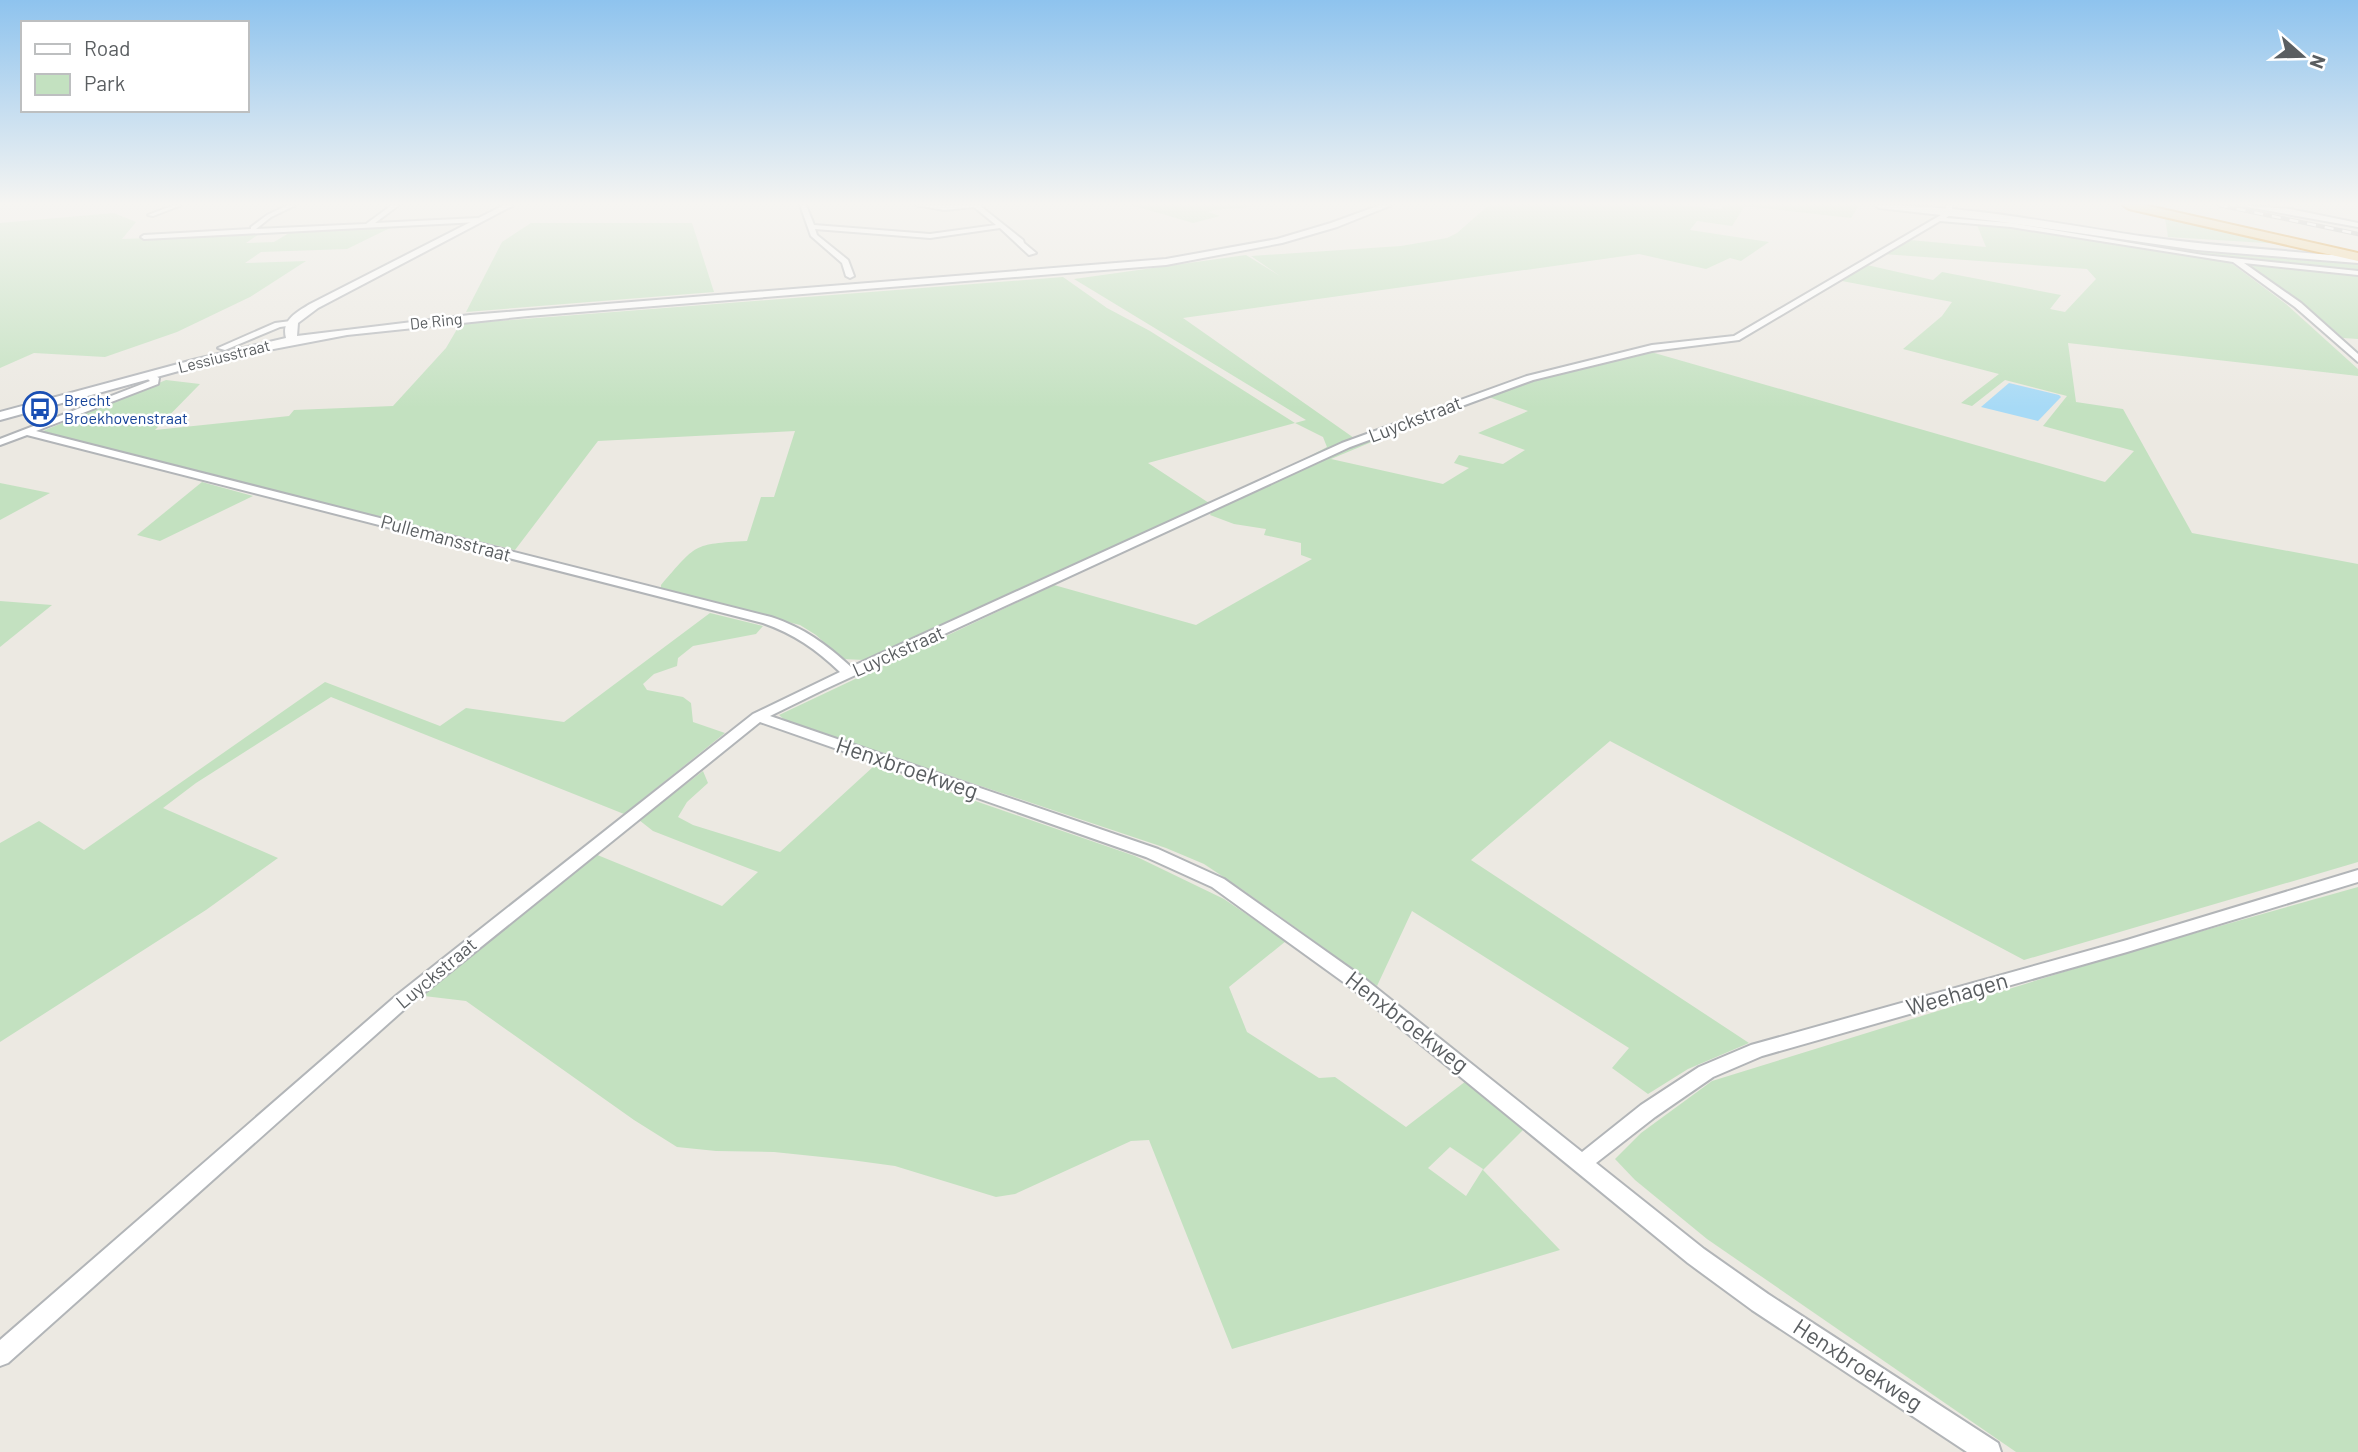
<svg xmlns="http://www.w3.org/2000/svg" width="2358" height="1452" viewBox="0 0 2358 1452" font-family="Barlow,sans-serif">
	<style>
		.green { fill: #c3e1c0; fill-rule: evenodd }
		.water { fill: #a7daf6 }
		.lines { fill: none; stroke-linecap: round; stroke-linejoin: round }
		.street-casing { stroke: #b2b5b8; stroke-width: 4 }
		.secondary-casing { stroke: #b4b7bb; stroke-width: 4 }
		.highway-casing { stroke: #d88d15; stroke-width: 4 }
		.street { fill: #fff; fill-rule: evenodd }
		.secondary { fill: #fff; fill-rule: evenodd }
		.highway { fill: #f2d392; fill-rule: evenodd }
		.rail-casing { stroke: #b0b1b1; stroke-width: 4.5 }
		.rail { stroke: #fff; stroke-width: 2.5; stroke-dasharray: 9; stroke-linecap: butt }
		.labels { text-anchor: middle; stroke-width: 5; stroke-linejoin: round; paint-order: stroke }
		.far-street-label { font-size: 16px; fill: #5a5e61; stroke: #fff }
		.far-transit-label { font-size: 16px; fill: #164399; stroke: #fff; text-anchor: start }
		.street-label { font-size: 19px; fill: #5a5e61; stroke: #fff }
		.near-street-label { font-size: 23px; fill: #5a5e61; stroke: #fff }
	</style>
	<rect width="100%" height="100%" fill="#ece9e2"/>
	<!-- green -->
	<g class="green">
		<path d="M1131 205H1247L1252 206C1237 210 1221 207 1208 212L1220 216 1193 223Z"/>
		<path d="M1489 205H1682L1721 209 1724 205H1859L1851 218 1745 206 1732 226 1697 221 1690 230 1769 242 1741 261 1730 258 1706 269 1639 254 1183 318 1354 438 1360 436 1374 441 1331 459 1443 484 1469 468 1454 463 1459 455 1503 464 1525 450 1478 433 1528 411 1486 396 1518 385 1651 352 2105 482 2134 451 2043 426 2067 396 2005 380 1972 406 1961 403 1999 374 1903 349 1942 316 1952 302 1842 281 1867 265 1933 280 1942 272 2061 295 2050 309 2065 312 2096 279 2087 269 1883 254 1910 240 1986 247 1977 225 1940 221 1994 224 2231 263 2286 304 2358 369V376L2068 343 2076 402 2123 409 2192 533 2358 564V862L2024 960 1610 741 1471 860 1749 1043 1688 1069 1648 1094 1612 1068 1629 1048 1412 911 1377 986 1243 890 1204 864 1166 848 786 721 779 715 1054 585 1196 625 1312 559 1301 555V543L1264 535 1266 529 1234 524 1210 515 1212 511 1323 461 1310 456 1327 447 1323 437 1295 423 1148 463 1209 503 865 660 842 659 816 635 800 625 661 590V585C697 544 692 544 747 541L761 497H774L795 431 598 441 515 550 46 435 43 431 166 380 200 384 155 430 289 416 294 410 393 406 446 348 460 324 1063 277 1107 308 1150 331 1295 423 1306 420 1074 279 1246 255 1280 276 1251 256 1401 246 1447 238 1457 233Z"/>
		<polygon points="114,213 136,222 122,239 259,234 246,243 274,242 294,230 394,226 347,249 261,252 245,263 306,261 250,297 177,332 105,357 34,353 0,368 0,223"/>
		<polygon points="1953,215 2193,248 2358,263 2358,271 2207,256 2014,224 1950,217"/>
		<polygon points="2165,218 2282,244 2168,237"/>
		<polygon points="531,223 692,223 714,292 466,312 502,242"/>
		<polygon points="2256,264 2358,274 2358,339 2343,338 2313,312 2247,265"/>
		<polygon points="202,482 253,496 160,541 137,535"/>
		<polygon points="0,483 50,493 0,520"/>
		<polygon points="0,601 52,605 0,647"/>
		<polygon points="710,613 763,626 756,634 693,646 678,658 677,666 654,674 643,684 647,690 683,697 691,703 693,722 725,733 624,814 331,697 196,783 163,808 278,858 206,910 0,1042 0,843 39,821 84,850 325,682 440,726 466,708 564,722"/>
		<path d="M874 766 1135 856 1224 899 1286 941 1229 987 1247 1032 1319 1078 1335 1077 1406 1127 1466 1081 1523 1130 1483 1170 1560 1250 1232 1349 1149 1140 1131 1141 1015 1194 996 1197 895 1166 851 1160 774 1152 716 1151 677 1147 634 1120 466 1001 424 996 434 985 595 854 722 906 758 872 653 831 639 820 703 771 708 783 687 802 678 817 693 825 780 852ZM1450 1147 1483 1169 1466 1196 1428 1168Z"/>
		<polygon points="2358,887 2358,1452 2016,1452 1707,1239 1635,1180 1615,1159 1641,1133 1712,1081 2128,952"/>
	</g>
	<!-- water -->
	<polygon class="water" points="2009,383 2059,395 2061,397 2038,421 1981,407"/>
	<g class="lines">
		<!-- street casing -->
		<g class="street-casing">
			<g id="street">
				<polygon points="174,205 182,205 153,216 148,215"/>
				<polygon points="288,205 296,205 271,217 256,229 366,224 392,205 399,205 375,223 478,218 481,220 478,222 144,239 141,237 144,235 251,229 251,227 267,215"/>
				<polygon points="800,205 806,205 814,225 930,234 996,225 974,207 944,210 916,205 979,205 1023,240 1024,243 1036,253 1029,255 1000,228 930,238 815,229 817,235 848,260 854,276 850,278 846,276 842,263 811,236"/>
				<path d="M1946 205H1952V213L1946 218 2011 223 2203 255 2358 271V275L2244 263 2301 303 2358 354V362L2295 307 2233 262 2011 227 1940 221 1739 340 1652 351 1533 380 1350 447 823 690 770 716 1158 849 1224 879 1365 979 1582 1152 1641 1105 1699 1067 1751 1045 2127 940 2358 870V882L2127 952 1762 1056 1713 1077 1655 1117 1596 1163 1704 1249 1768 1294 1998 1443 2001 1452H1967L1752 1310 1688 1263 1353 989 1212 887 1146 857 760 722 409 1005 8 1363 0 1366V1340L397 995 753 714 840 672C816 649 794 634 763 623L27 435 0 445V439L150 381 144 375 151 373 159 378 158 384 36 431 771 617C804 628 826 644 851 667L1342 443 1527 376 1652 345 1734 336 1946 212Z"/>
				<polygon points="2237,205 2290,209 2358,223 2358,227"/>
				<polygon points="291,321 294,321 294,325 280,327 225,350 218,348 275,323"/>
			</g>
		</g>
		<!-- secondary casing -->
		<g class="secondary-casing">
			<g id="secondary">
				<path d="M504 205H514L318 308 298 323 297 336 470 315 1166 259 1277 239 1331 223 1380 205H1392L1337 227 1282 243 1166 265 528 316 347 335 226 358 0 420V412L193 360 286 338C281 320 297 312 310 304Z"/>
				<path d="M1875 205C1963 205 2053 223 2140 236 2212 246 2285 251 2358 257V263L2197 250 1995 221 1879 208Z"/>
			</g>
		</g>
		<!-- highway casing -->
		<g class="highway-casing">
			<polygon id="highway" points="2123,205 2144,205 2358,253 2358,261 2129,209"/>
		</g>
		<!-- street -->
		<use href="#street" class="street"/>
		<!-- secondary -->
		<use href="#secondary" class="secondary"/>
		<!-- highway -->
		<use href="#highway" class="highway"/>
		<!-- rail casing -->
		<g class="rail-casing">
			<polyline id="rail" points="2219,205 2358,234"/>
		</g>
		<!-- rail -->
		<use href="#rail" class="rail"/>
	</g>
	<!-- sky -->
	<linearGradient id="sky" x2="0" y2="1"><stop stop-color="#8ec3ee"/><stop offset="0.5" stop-color="#f6f5f2"/><stop offset="1" stop-color="#f6f5f2" stop-opacity="0"/></linearGradient>
	<rect width="2358" height="408" fill="url(#sky)"/>
	<!-- icons -->
	<defs>
		<g id="bus-ring" transform="scale(1.75)"><circle r="9.5" fill="#fff" stroke="#1a4fb4" stroke-width="1.5"/><path d="M-5-6H5V4H4V6H2V4H-2V6H-4V4H-5ZM-3.5-4V0h7V-4ZM-3.5 1.2v1.5H-2V1.2ZM2 1.2v1.5H3.5V1.2Z" fill="#1a4fb4"/></g>
	</defs>
	<g fill-rule="evenodd">
		<use href="#bus-ring" x="40" y="409"/>
	</g>
	<g class="labels">
		<!-- far-street labels -->
		<g class="far-street-label">
			<text transform="translate(436 321) rotate(-6)" y="6">De Ring</text>
			<text transform="translate(224 356) rotate(-14)" y="6">Lessiusstraat</text>
		</g>
		<!-- far-transit labels -->
		<g class="far-transit-label">
			<text x="64" y="406">Brecht<tspan x="64" dy="18">Broekhovenstraat</tspan></text>
		</g>
		<!-- street labels -->
		<g class="street-label">
			<text transform="translate(1415 419) rotate(-21)" y="7">Luyckstraat</text>
			<text transform="translate(446 538) rotate(15)" y="7">Pullemansstraat</text>
			<text transform="translate(898 651) rotate(-24)" y="7">Luyckstraat</text>
			<text transform="translate(436 973) rotate(-40)" y="7">Luyckstraat</text>
		</g>
		<!-- near-street labels -->
		<g class="near-street-label">
			<text transform="translate(907 768) rotate(19)" y="8">Henxbroekweg</text>
			<text transform="translate(1957 994) rotate(-16)" y="8">Weehagen</text>
			<text transform="translate(1407 1022) rotate(38)" y="8">Henxbroekweg</text>
			<text transform="translate(1858 1365) rotate(33)" y="8">Henxbroekweg</text>
		</g>
	</g>
	<!-- legend -->
	<rect x="21" y="21" width="228" height="91" fill="#ffffff" stroke="#bdbfc0" stroke-width="2"/>
	<rect x="35" y="44" width="35" height="10" fill="#ffffff" stroke="#bdbfc0" stroke-width="2"/>
	<text x="84" y="56" font-size="21" fill="#5a5e61">Road</text>
	<rect x="35" y="74" width="35" height="21" fill="#c3e1c0" stroke="#bdbfc0" stroke-width="2"/>
	<text x="84" y="91" font-size="21" fill="#5a5e61">Park</text>
	<!-- north arrow -->
	<g transform="translate(2302 56) rotate(110)" stroke="#ffffff" stroke-width="5" paint-order="stroke">
	<path d="M0-5L12 26L0 18L-12 26Z" fill="#5a5e61"/>
	<text y="-10" font-size="19" font-weight="bold" text-anchor="middle" fill="#5a5e61">N</text>
	</g>
</svg>
